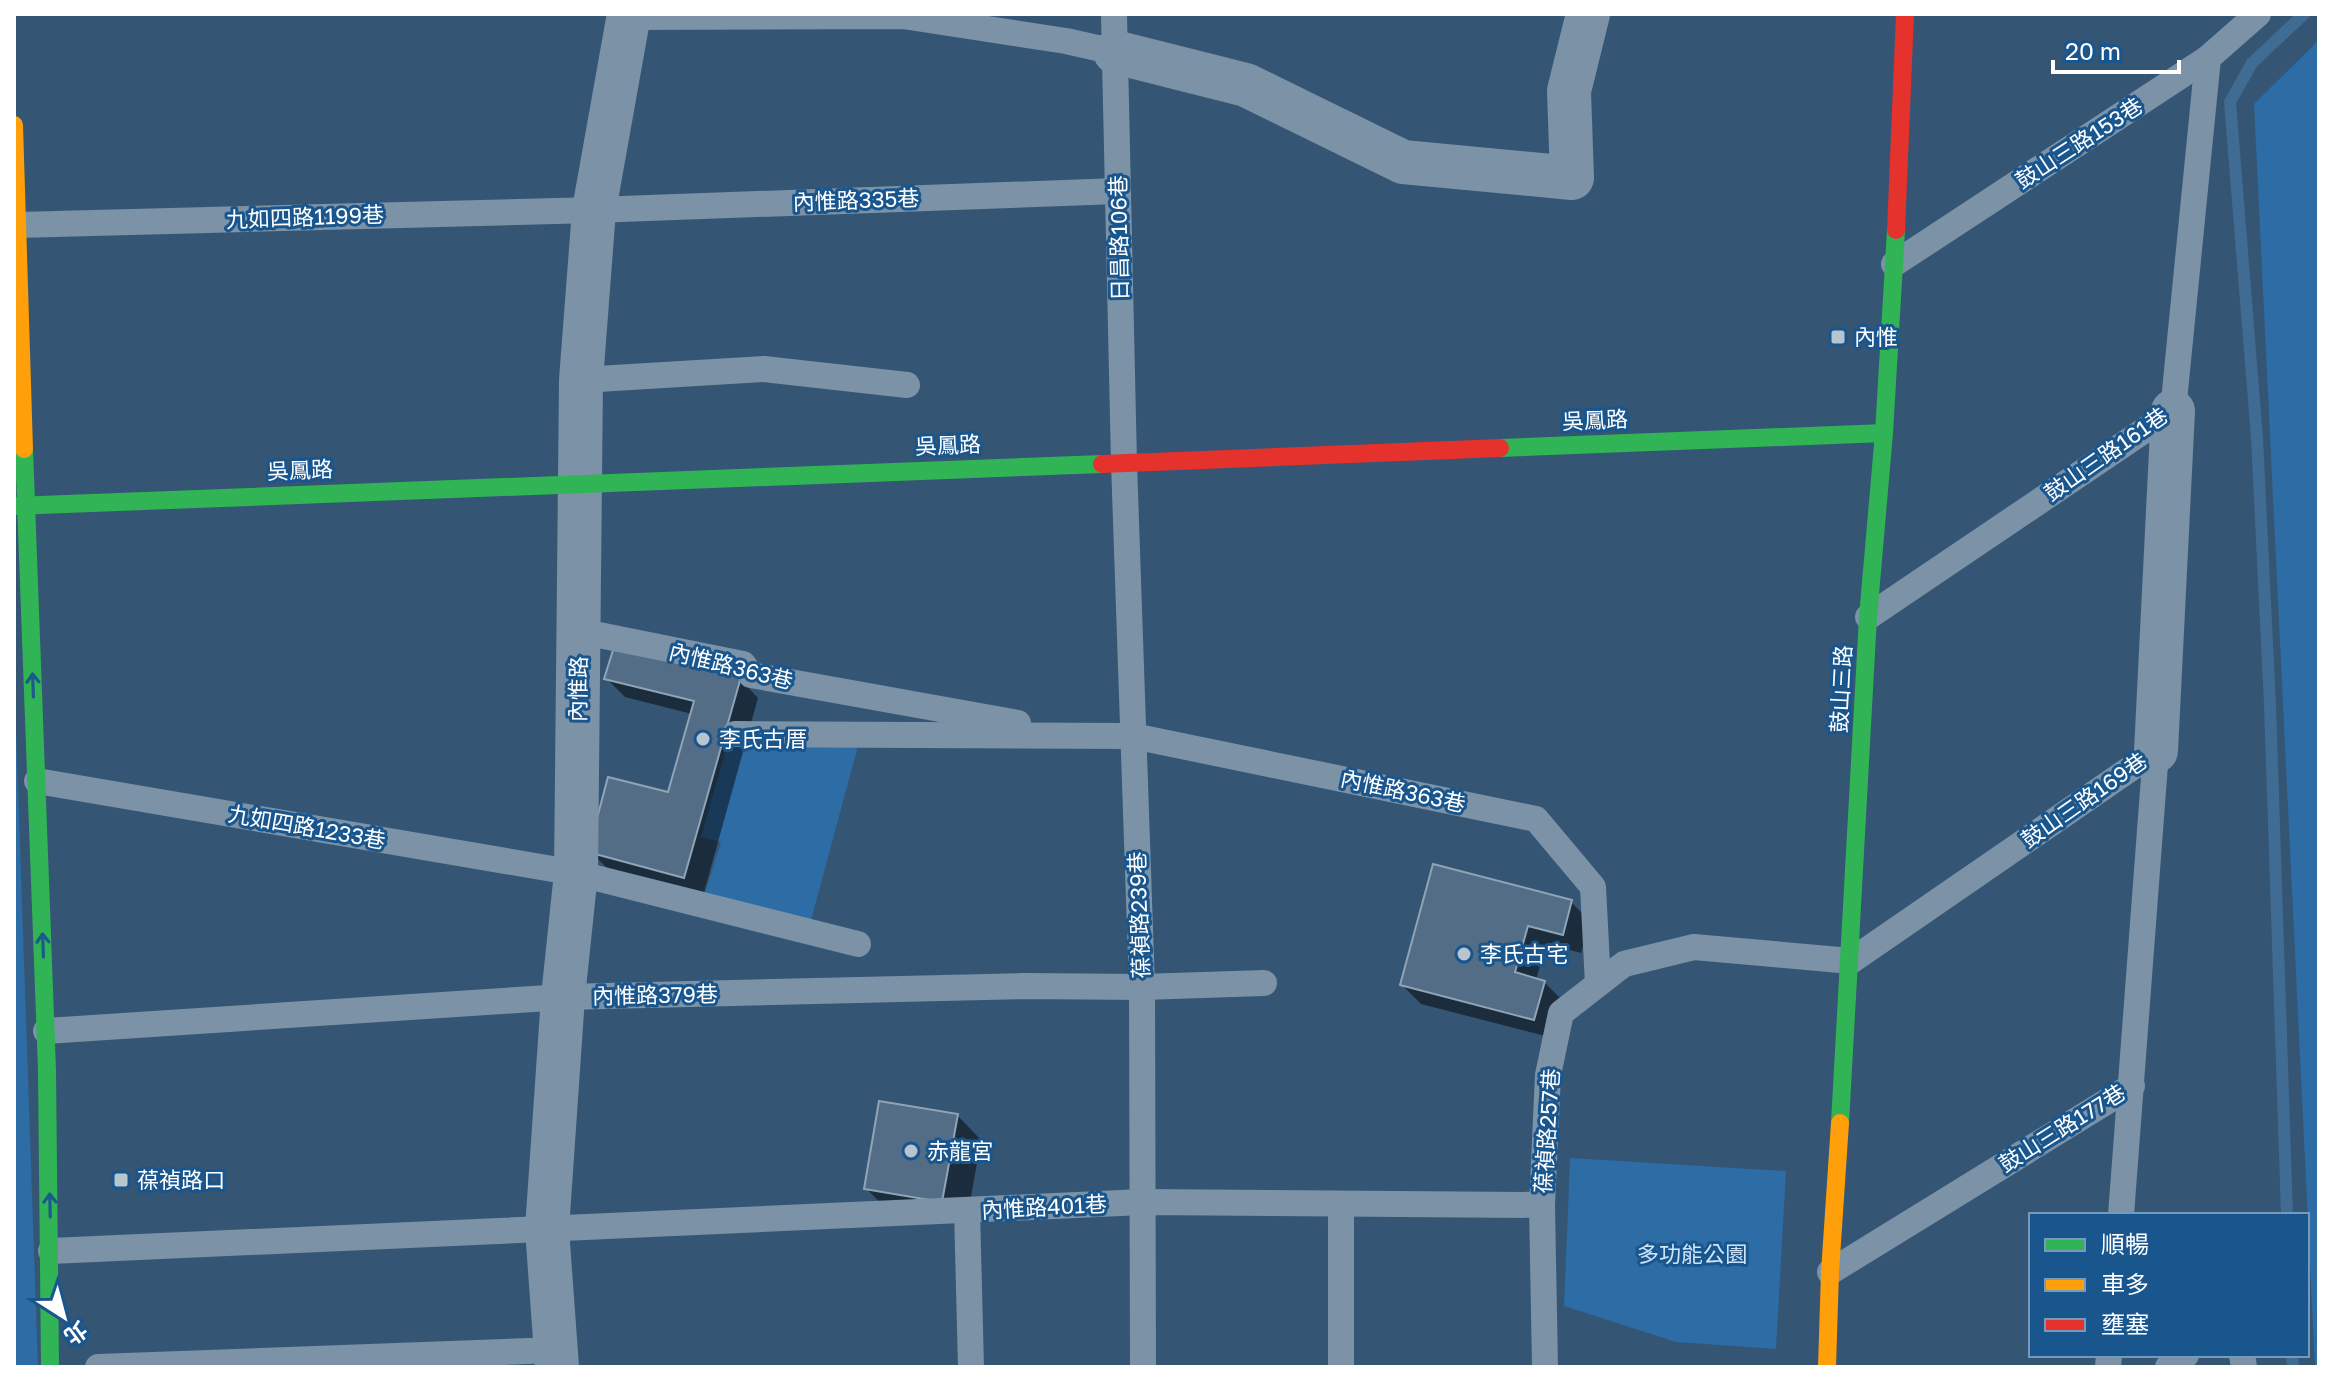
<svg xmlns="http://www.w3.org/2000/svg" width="2333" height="1381" viewBox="0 0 2333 1381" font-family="'Golos Text','Noto Sans TC',sans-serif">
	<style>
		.green { fill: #2d6ca5 }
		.shadow { fill: #0007 }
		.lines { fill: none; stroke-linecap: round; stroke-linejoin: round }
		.stream { stroke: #406b92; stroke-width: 12 }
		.building { fill: #526d85; stroke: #90a4b5; stroke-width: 2 }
		.lane { stroke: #7b92a7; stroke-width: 26 }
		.street { stroke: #7b92a7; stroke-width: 44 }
		.fast { stroke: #30b455; stroke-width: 18 }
		.slow { stroke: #ff9f0a; stroke-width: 18 }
		.jam { stroke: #e5322d; stroke-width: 18 }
		.oneway { stroke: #1a5b8b }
		.poi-dot { fill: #b8c4ce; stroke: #19568e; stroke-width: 3 }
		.labels { text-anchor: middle; stroke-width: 6; stroke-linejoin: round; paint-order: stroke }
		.street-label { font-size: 22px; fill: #fff; stroke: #19568e }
		.poi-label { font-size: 22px; fill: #fff; stroke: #19568e; text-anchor: start }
		.park-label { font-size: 22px; fill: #cce5fa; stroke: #19568e }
	</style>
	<rect width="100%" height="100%" fill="#345573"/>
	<!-- green -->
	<g class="green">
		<polygon points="2319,40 2319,1367 2315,1367 2254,104"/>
		<polygon points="14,671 38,1367 14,1367"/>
		<polygon points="727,746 858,746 810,924 704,896 721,842 701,837"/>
		<polygon points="1570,1158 1786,1171 1776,1349 1676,1342 1564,1306"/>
	</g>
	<!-- shadow -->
	<g class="shadow">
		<polygon points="606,678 740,679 758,698 703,896 609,870 590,851 670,794 692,714 625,697"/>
		<polygon points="1571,902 1590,921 1581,953 1546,944 1536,980 1544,982 1563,1001 1553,1038 1421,1004 1402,985"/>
		<polygon points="957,1115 981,1140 966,1225 890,1213 866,1188"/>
	</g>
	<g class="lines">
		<!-- stream -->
		<g class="stream">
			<polyline points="2287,1215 2270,705 2257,438 2230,102 2252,63 2304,14"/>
			<polyline points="2292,1355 2293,1367"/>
		</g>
	</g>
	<!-- building -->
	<g class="building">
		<polygon points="614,647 741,677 684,878 588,852 608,777 668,792 694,701 604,679"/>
		<polygon points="1433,864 1572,900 1563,935 1528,926 1515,972 1545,981 1534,1020 1400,985"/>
		<polygon points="879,1101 958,1114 942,1202 864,1189"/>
	</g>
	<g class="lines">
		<!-- lane -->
		<g class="lane">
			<polyline points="1114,14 1124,463 1142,987 1143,1367"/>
			<polyline points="629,17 903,16 1066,41 1115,52"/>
			<polyline points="17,225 594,210 1118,191"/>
			<polyline points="1894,264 2208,58 2258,14"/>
			<polyline points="581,380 764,369 907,385"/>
			<polyline points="1868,617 2173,411 2208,58"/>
			<polyline points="579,631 743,664 751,675 1018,723"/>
			<polyline points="735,734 1133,736 1536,819 1593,887 1598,984"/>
			<polyline points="37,781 576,873 858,944"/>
			<polyline points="46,1031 563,997 1024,986 1142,987 1264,983"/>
			<polyline points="1341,1204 1341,1367"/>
			<polyline points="967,1210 971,1367"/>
			<polyline points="2121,1215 2156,751"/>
			<polyline points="51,1251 1143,1202 1542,1205"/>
			<polyline points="1830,1272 2132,1086"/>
			<polyline points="2242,1355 2244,1367"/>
			<polyline points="98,1367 556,1350"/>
			<polyline points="1545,1367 1542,1205 1548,1075 1561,1013 1624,964 1694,947 1851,961 2156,751"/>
			<polyline points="2108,1367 2109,1355"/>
			<polyline points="2168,1367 2186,1355"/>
		</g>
		<!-- street -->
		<g class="street">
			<polyline points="1115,52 1246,85 1403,162 1572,178 1569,91 1588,14"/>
			<polyline points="2156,751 2173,411"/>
			<polyline points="557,1367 547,1229 563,997 576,873 581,380 594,210 629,14"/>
		</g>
		<!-- fast -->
		<g class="fast">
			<polyline points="1500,448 1884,433"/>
			<polyline points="24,449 47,1070 50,1367"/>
			<polyline points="14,506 1102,464"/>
			<polyline points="1840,1123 1868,617 1884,433 1896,230"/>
		</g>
		<!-- slow -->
		<g class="slow">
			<polyline points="14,125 24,449"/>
			<polyline points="1827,1367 1830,1272 1840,1123"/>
		</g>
		<!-- jam -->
		<g class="jam">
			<polyline points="1896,230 1905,14"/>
			<polyline points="1102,464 1500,448"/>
		</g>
	</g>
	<!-- one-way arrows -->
	<defs><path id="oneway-shaft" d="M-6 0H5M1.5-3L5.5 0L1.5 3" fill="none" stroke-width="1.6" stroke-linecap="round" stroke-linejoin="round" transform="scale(2)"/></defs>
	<g class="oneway">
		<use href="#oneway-shaft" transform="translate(33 685) rotate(-92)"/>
		<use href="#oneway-shaft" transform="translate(43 945) rotate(-92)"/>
		<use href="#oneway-shaft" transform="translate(50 1205) rotate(-91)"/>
	</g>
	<!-- markers -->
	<g class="poi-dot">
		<rect x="1830" y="329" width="16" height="16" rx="4"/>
		<circle cx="703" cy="739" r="8"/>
		<circle cx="1464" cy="954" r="8"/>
		<circle cx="911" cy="1151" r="8"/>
		<rect x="113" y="1172" width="16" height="16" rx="4"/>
	</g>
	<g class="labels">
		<!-- street labels -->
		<g class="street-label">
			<text transform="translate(2079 143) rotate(-33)" y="8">鼓山三路153巷</text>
			<text transform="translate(856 200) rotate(-2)" y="8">內惟路335巷</text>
			<text transform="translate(305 217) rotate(-2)" y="8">九如四路1199巷</text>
			<text transform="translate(1119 238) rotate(-91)" y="8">日昌路106巷</text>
			<text transform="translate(1595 420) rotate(-2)" y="8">吳鳳路</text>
			<text transform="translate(948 445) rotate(-2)" y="8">吳鳳路</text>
			<text transform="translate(2106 454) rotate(-35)" y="8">鼓山三路161巷</text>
			<text transform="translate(300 470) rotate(-2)" y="8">吳鳳路</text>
			<text transform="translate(731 666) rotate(14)" y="8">內惟路363巷</text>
			<text transform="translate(578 689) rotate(-89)" y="8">內惟路</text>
			<text transform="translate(1841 689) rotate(-87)" y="8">鼓山三路</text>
			<text transform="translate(1403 791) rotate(12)" y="8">內惟路363巷</text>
			<text transform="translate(2084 800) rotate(-35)" y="8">鼓山三路169巷</text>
			<text transform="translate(307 827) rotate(10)" y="8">九如四路1233巷</text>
			<text transform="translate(1139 915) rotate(-92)" y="8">葆禎路239巷</text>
			<text transform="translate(655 995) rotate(-1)" y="8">內惟路379巷</text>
			<text transform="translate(2062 1128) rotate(-32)" y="8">鼓山三路177巷</text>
			<text transform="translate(1547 1131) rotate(-86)" y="8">葆禎路257巷</text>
			<text transform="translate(1044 1207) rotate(-3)" y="8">內惟路401巷</text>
		</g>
		<!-- poi labels -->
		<g class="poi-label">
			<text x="1854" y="345">內惟</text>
			<text x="719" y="747">李氏古厝</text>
			<text x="1480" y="962">李氏古宅</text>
			<text x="927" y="1159">赤龍宮</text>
			<text x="137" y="1188">葆禎路口</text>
		</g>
		<!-- park labels -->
		<g class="park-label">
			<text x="1692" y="1262">多功能公園</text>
		</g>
	</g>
	<!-- border -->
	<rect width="2333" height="1381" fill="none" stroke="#ffffff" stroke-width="32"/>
	<!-- legend -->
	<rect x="2029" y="1213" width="280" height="144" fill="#19568e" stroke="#759abb" stroke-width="2"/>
	<rect x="2045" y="1239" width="40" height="12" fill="#30b455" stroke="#759abb" stroke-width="2"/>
	<text x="2101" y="1253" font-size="24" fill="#ffffff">順暢</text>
	<rect x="2045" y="1279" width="40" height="12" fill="#ff9f0a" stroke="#759abb" stroke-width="2"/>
	<text x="2101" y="1293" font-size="24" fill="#ffffff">車多</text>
	<rect x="2045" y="1319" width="40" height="12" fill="#e5322d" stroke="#759abb" stroke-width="2"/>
	<text x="2101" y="1333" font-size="24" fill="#ffffff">壅塞</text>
	<!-- north arrow -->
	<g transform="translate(64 1317) rotate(144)" stroke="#19568e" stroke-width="6" paint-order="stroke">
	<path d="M0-6L14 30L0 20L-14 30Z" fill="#ffffff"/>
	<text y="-12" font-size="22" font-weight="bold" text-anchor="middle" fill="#ffffff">北</text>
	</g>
	<!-- scale -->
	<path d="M2053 60v12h126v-12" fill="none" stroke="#ffffff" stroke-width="4"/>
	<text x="2065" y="60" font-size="24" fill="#ffffff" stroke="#19568e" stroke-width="6" paint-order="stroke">20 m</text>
</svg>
